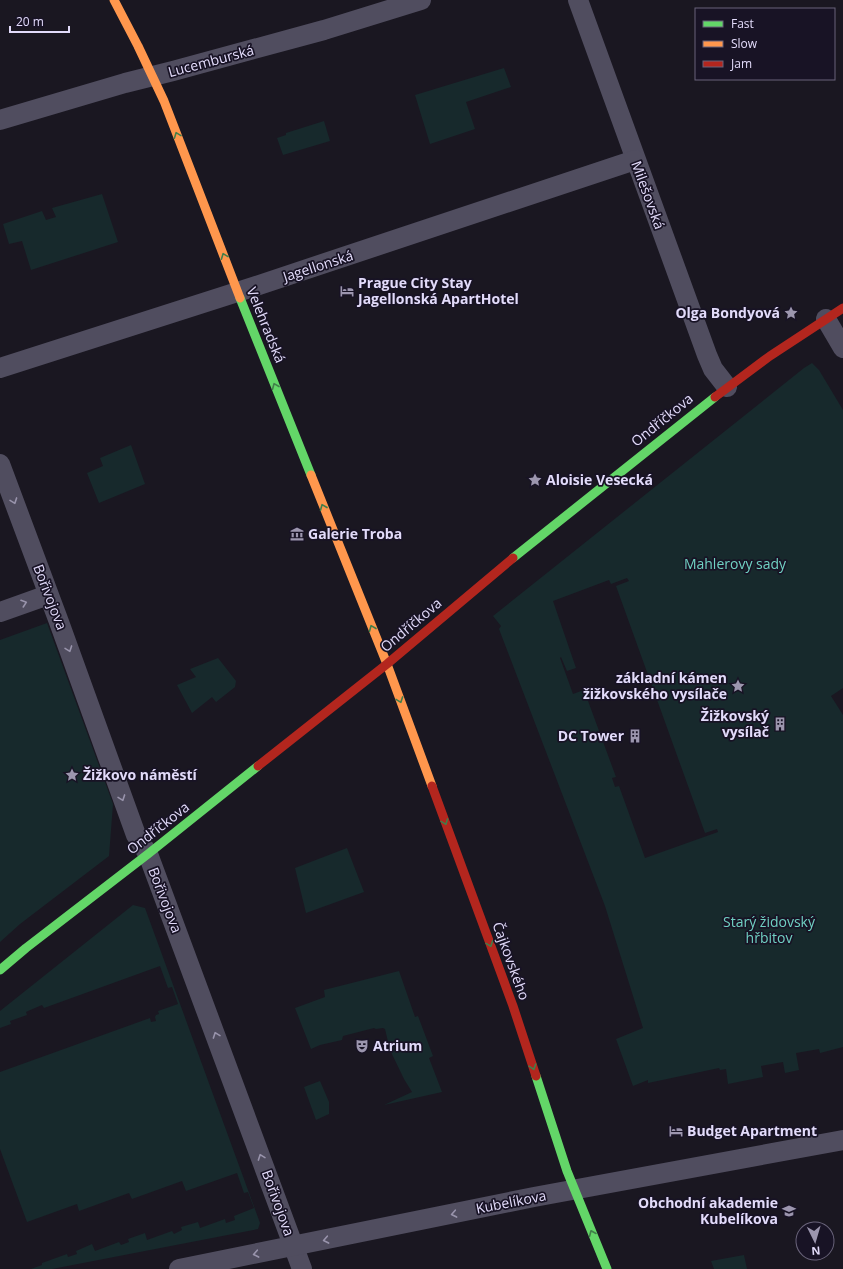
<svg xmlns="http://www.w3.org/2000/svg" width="843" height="1269" viewBox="0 0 843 1269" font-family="'Open Sans',sans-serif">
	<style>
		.green { fill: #17292c; fill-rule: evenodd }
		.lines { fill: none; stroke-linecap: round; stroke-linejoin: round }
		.street { stroke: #504d5f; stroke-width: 20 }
		.fast { stroke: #63d668; stroke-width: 9 }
		.slow { stroke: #ff974d; stroke-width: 9 }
		.jam { stroke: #b3261e; stroke-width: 9 }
		.oneway { stroke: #417e4a }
		.oneway2 { stroke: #9994ac }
		.labels { text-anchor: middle; stroke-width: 3.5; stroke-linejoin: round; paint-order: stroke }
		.street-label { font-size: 14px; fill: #e2dbfa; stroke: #181325 }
		.poi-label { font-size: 14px; font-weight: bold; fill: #e2dbfa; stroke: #181325; text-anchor: start }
		.park-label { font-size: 14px; fill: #70d1c3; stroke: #181325 }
	</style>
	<rect width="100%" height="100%" fill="#1a1721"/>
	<!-- green -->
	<g class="green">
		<polygon points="504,68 511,87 466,102 475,129 430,144 415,95"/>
		<polygon points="324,121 330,141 283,155 277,138 286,135 286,133"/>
		<polygon points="102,194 118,242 31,270 22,241 9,244 3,224 42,211 46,220 56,217 52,208"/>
		<path d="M812 363 819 370 843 410V688L831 696 843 715V1047L820 1053 819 1049 796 1053 799 1070 785 1073 783 1062 761 1066 763 1077 728 1084 726 1069 720 1070 719 1068 648 1083V1080L633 1086 616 1039 643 1028 605 906 499 629 501 626 493 616 804 368ZM627 578 629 581 616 586 705 833 717 829 718 832 645 858 619 786 615 787 612 778 616 777 584 690 573 694 560 658 561 657 567 671 576 668 553 601 609 580 611 584Z"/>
		<polygon points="131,445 145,484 99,503 87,473 103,466 100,458"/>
		<polygon points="47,623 113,804 109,856 20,924 0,942 0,640"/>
		<polygon points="218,658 236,681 235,687 216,702 212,697 192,713 177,685 196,677 190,669"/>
		<polygon points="347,848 364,892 306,913 295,868"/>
		<polygon points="133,905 145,908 260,1223 258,1229 52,1269 31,1269 42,1265 42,1263 67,1254 68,1257 77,1254 76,1251 92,1244 95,1251 119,1242 121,1245 129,1242 128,1239 145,1233 147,1240 172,1231 174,1234 182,1230 181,1227 198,1222 200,1228 225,1219 226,1223 235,1220 234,1216 254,1208 248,1192 244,1193 237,1173 186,1191 182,1181 132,1199 129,1193 79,1211 77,1204 27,1222 0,1149 0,1072 150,1018 151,1022 156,1021 155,1017 156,1015 159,1014 158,1011 178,1004 172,987 168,988 160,966 44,1008 42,1005 28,1011 26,1012 27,1015 10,1021 11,1024 0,1028 0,1011"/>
		<polygon points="399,971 415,1017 418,1016 433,1056 429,1058 442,1092 384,1105 412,1092 404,1079 390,1050 385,1029 383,1028 376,1029 374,1028 343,1036 342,1040 320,1045 311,1049 295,1008 325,997 324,990"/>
		<polygon points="320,1081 329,1102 329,1114 316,1120 304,1087"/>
		<polygon points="744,1255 747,1269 714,1269 711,1261"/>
	</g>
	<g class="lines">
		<!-- street -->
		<g class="street">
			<polyline points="578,0 707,355 713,369 727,387"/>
			<polyline points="0,120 125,83 173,71 324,30 421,0"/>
			<polyline points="826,319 843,348"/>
			<polyline points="0,368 256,286 635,160"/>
			<polyline points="0,464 59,622 136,835 148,854 302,1269"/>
			<polyline points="0,612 48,595"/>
			<polyline points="179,1269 534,1197 843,1140"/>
		</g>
		<!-- fast -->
		<g class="fast">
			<polyline points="240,298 311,475"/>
			<polyline points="513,558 715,397"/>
			<polyline points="0,970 26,948 148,854 258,766"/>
			<polyline points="536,1076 567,1171 607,1269"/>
		</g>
		<!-- slow -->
		<g class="slow">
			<polyline points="114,0 138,46 164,101 240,298"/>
			<polyline points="311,475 387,664 432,786"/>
		</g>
		<!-- jam -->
		<g class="jam">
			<polyline points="715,397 770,356 843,308"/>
			<polyline points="258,766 387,664 513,558"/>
			<polyline points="432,786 513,1006 536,1076"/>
		</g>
	</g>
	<!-- one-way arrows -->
	<defs><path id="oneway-chevron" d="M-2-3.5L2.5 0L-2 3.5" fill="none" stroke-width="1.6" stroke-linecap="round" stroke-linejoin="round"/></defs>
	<g class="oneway">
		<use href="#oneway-chevron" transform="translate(177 135) rotate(-111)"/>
		<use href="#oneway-chevron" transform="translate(224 256) rotate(-111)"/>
		<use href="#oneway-chevron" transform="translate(275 386) rotate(-112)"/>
		<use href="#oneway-chevron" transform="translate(323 507) rotate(-112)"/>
		<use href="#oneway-chevron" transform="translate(372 628) rotate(-112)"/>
		<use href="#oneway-chevron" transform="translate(400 700) rotate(70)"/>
		<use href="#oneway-chevron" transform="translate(445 822) rotate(70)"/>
		<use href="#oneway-chevron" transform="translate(490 944) rotate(70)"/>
		<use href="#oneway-chevron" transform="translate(533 1067) rotate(72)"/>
		<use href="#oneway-chevron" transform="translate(592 1233) rotate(-113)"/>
	</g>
	<g class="oneway2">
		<use href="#oneway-chevron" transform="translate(14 501) rotate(70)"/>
		<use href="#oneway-chevron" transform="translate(24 603) rotate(-19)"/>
		<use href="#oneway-chevron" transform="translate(69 649) rotate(70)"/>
		<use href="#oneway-chevron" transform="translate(122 798) rotate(70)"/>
		<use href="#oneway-chevron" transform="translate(216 1035) rotate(-110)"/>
		<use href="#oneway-chevron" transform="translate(261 1157) rotate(-110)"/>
		<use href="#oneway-chevron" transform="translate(454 1214) rotate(169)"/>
		<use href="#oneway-chevron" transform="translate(326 1240) rotate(169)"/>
		<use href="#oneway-chevron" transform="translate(256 1254) rotate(169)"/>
	</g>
	<!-- icons -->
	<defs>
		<g id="hotel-bare" transform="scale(1.08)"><path d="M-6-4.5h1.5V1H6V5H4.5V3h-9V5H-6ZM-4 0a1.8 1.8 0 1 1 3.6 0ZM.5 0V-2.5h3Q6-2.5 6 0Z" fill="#9c96ae" stroke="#181325" stroke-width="2.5" paint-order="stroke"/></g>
		<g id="sight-bare" transform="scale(1.08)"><path d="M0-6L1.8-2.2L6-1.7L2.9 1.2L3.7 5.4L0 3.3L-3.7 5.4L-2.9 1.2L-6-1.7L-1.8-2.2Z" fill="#9c96ae" stroke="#181325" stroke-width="2.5" paint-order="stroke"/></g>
		<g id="museum-bare" transform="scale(1.08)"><path d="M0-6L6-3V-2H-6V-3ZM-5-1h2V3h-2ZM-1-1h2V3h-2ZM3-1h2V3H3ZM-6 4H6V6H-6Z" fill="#9c96ae" stroke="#181325" stroke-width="2.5" paint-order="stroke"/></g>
		<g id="building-bare" transform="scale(1.08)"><path d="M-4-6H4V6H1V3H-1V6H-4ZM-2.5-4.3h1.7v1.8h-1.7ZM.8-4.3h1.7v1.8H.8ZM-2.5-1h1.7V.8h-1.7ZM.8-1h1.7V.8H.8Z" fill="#9c96ae" stroke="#181325" stroke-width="2.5" paint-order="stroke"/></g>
		<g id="theatre-bare" transform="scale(1.08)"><path d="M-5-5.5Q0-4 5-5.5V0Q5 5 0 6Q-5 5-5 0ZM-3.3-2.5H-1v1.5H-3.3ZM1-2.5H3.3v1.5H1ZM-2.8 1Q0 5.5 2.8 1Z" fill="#9c96ae" stroke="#181325" stroke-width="2.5" paint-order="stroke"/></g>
		<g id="university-bare" transform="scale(1.08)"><path d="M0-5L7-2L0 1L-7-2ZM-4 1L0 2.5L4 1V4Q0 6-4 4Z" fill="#9c96ae" stroke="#181325" stroke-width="2.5" paint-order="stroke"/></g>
	</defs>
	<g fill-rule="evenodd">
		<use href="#hotel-bare" x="347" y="291"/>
		<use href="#sight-bare" x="791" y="313"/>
		<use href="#sight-bare" x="535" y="480"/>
		<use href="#museum-bare" x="297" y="534"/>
		<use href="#sight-bare" x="738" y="686"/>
		<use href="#building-bare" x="780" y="724"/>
		<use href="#building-bare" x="635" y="736"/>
		<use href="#sight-bare" x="72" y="775"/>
		<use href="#theatre-bare" x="362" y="1046"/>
		<use href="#hotel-bare" x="676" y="1131"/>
		<use href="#university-bare" x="789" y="1211"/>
	</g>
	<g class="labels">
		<!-- street labels -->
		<g class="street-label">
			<text transform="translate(211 61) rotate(-15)" y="5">Lucemburská</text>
			<text transform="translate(648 195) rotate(70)" y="5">Milešovská</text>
			<text transform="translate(318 266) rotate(-18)" y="5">Jagellonská</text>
			<text transform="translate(266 325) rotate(68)" y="5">Velehradská</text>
			<text transform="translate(662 420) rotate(-39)" y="5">Ondříčkova</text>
			<text transform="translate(50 597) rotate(69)" y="5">Bořivojova</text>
			<text transform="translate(411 625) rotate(-40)" y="5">Ondříčkova</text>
			<text transform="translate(158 828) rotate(-38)" y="5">Ondříčkova</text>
			<text transform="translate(165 900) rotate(69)" y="5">Bořivojova</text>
			<text transform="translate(511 961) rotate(70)" y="5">Čajkovského</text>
			<text transform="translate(511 1202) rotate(-11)" y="5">Kubelíkova</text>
			<text transform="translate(278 1203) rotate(70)" y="5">Bořivojova</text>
		</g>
		<!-- poi labels -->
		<g class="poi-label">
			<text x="358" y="288">Prague City Stay<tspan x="358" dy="16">Jagellonská ApartHotel</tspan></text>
			<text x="780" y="318" text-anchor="end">Olga Bondyová</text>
			<text x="546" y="485">Aloisie Vesecká</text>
			<text x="308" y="539">Galerie Troba</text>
			<text x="727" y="683" text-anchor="end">základní kámen<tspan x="727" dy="16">žižkovského vysílače</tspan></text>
			<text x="769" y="721" text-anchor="end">Žižkovský<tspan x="769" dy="16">vysílač</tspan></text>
			<text x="624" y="741" text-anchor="end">DC Tower</text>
			<text x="83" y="780">Žižkovo náměstí</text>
			<text x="373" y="1051">Atrium</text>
			<text x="687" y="1136">Budget Apartment</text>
			<text x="778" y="1208" text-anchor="end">Obchodní akademie<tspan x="778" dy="16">Kubelíkova</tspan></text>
		</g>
		<!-- park labels -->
		<g class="park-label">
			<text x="735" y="569">Mahlerovy sady</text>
			<text x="769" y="927">Starý židovský<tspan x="769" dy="16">hřbitov</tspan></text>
		</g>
	</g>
	<!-- legend -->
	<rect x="695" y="8" width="140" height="72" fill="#181325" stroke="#69637a"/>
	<rect x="703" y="21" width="20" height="6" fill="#63d668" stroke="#69637a"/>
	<text x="731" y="28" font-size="12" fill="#e2dbfa">Fast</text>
	<rect x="703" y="41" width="20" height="6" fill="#ff974d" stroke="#69637a"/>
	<text x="731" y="48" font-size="12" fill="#e2dbfa">Slow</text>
	<rect x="703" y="61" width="20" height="6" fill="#b3261e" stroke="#69637a"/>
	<text x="731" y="68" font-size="12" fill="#e2dbfa">Jam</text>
	<!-- north arrow -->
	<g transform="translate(815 1241) rotate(175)"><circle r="19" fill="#181325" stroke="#69637a"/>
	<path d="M0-3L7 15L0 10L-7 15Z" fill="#9c96ae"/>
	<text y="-6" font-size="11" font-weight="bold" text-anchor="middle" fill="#e2dbfa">N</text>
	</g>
	<!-- scale -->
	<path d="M10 26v6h59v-6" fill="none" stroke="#e2dbfa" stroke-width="2"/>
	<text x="16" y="26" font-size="12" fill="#e2dbfa" stroke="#181325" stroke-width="3" paint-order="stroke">20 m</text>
</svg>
